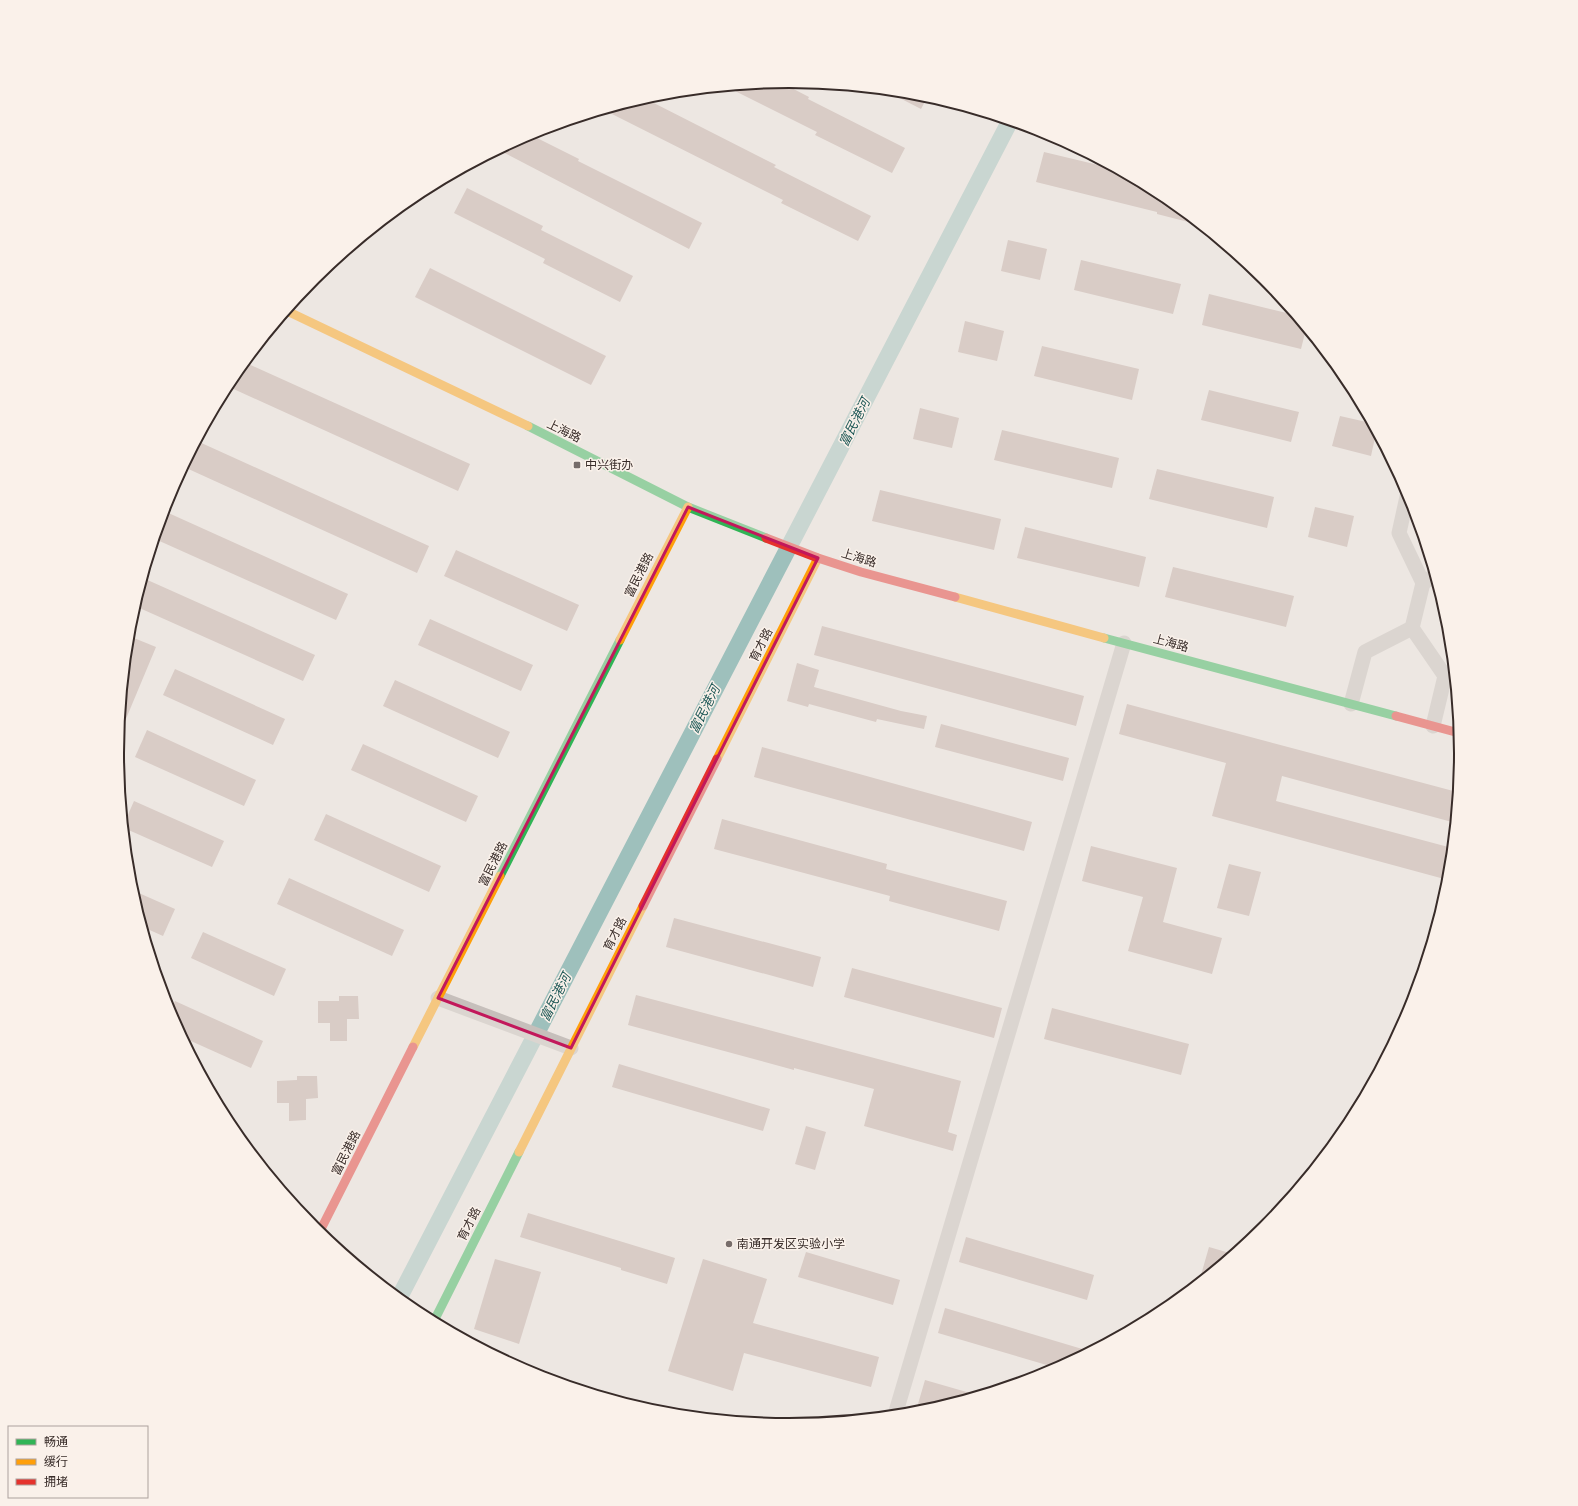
<svg xmlns="http://www.w3.org/2000/svg" width="1578" height="1506" viewBox="0 0 1578 1506" font-family="Raleway,'Noto Sans SC',sans-serif">
	<style>
		.lines { fill: none; stroke-linecap: round; stroke-linejoin: round }
		.canal { stroke: #9ec0bc; stroke-width: 17 }
		.building { fill: #c1aaa4 }
		.street { stroke: #c6bfbb; stroke-width: 15 }
		.fast { stroke: #30b455; stroke-width: 9 }
		.slow { stroke: #ff9f0a; stroke-width: 9 }
		.jam { stroke: #e5322d; stroke-width: 9 }
		.marked { fill: none; stroke: #c2185b; stroke-width: 3; stroke-linejoin: round }
		.poi-dot { fill: #776d6a; stroke: #faf1ea; stroke-width: 1.5 }
		.labels { text-anchor: middle; stroke-width: 3; stroke-linejoin: round; paint-order: stroke }
		.street-label { font-size: 12px; fill: #382c29; stroke: #faf1ea }
		.poi-label { font-size: 12px; fill: #382c29; stroke: #faf1ea; text-anchor: start }
		.water-label { font-size: 13px; font-style: italic; fill: #1f5957; stroke: #faf1ea }
		.rim { fill: none; stroke: #382c29; stroke-width: 2 }
	</style>
	<rect width="100%" height="100%" fill="#ede7e2"/>
	<g class="lines">
		<!-- canal -->
		<polyline class="canal" points="399,1298 1010,121"/>
	</g>
	<!-- building -->
	<g class="building">
		<polygon points="780,82 809,97 808,99 905,148 892,173 815,135 817,132 727,87"/>
		<polygon points="886,91 920,94 928,96 921,109"/>
		<polygon points="644,98 776,165 774,167 871,216 858,241 781,203 783,200 604,110"/>
		<polygon points="529,134 579,159 578,161 702,223 689,249 499,150"/>
		<polygon points="1044,152 1115,169 1163,194 1200,225 1157,214 1157,212 1036,182"/>
		<polygon points="467,188 543,226 541,230 633,276 620,302 543,263 545,259 454,213"/>
		<polygon points="1008,240 1047,249 1040,280 1001,271"/>
		<polygon points="1081,260 1181,284 1173,314 1074,290"/>
		<polygon points="430,268 606,356 591,385 415,297"/>
		<polygon points="1209,294 1295,315 1306,329 1301,349 1202,325"/>
		<polygon points="965,321 1004,331 997,361 958,352"/>
		<polygon points="1042,346 1139,369 1132,400 1034,376"/>
		<polygon points="244,362 470,464 458,491 227,386 230,379"/>
		<polygon points="1209,390 1299,412 1291,442 1201,420"/>
		<polygon points="920,408 959,418 952,448 913,439"/>
		<polygon points="1340,416 1371,423 1376,433 1371,456 1332,446"/>
		<polygon points="1002,430 1119,458 1112,488 994,460"/>
		<polygon points="197,441 429,546 417,573 184,467"/>
		<polygon points="1157,469 1274,497 1267,528 1149,499"/>
		<polygon points="880,490 1001,519 994,550 872,521"/>
		<polygon points="1315,507 1354,516 1347,547 1308,537"/>
		<polygon points="164,511 348,594 336,620 155,539"/>
		<polygon points="1025,527 1146,557 1139,587 1017,558"/>
		<polygon points="456,550 579,605 567,631 444,576"/>
		<polygon points="1173,567 1294,596 1286,627 1165,597"/>
		<polygon points="143,578 315,655 303,681 135,606"/>
		<polygon points="430,619 533,665 521,691 418,645"/>
		<polygon points="822,626 1084,696 1076,726 814,655"/>
		<polygon points="129,636 156,647 123,726 120,725"/>
		<polygon points="797,663 819,670 814,687 901,711 927,716 924,729 877,719 876,722 809,704 808,707 787,701"/>
		<polygon points="175,669 285,719 273,745 163,695"/>
		<polygon points="395,680 510,732 498,758 383,706"/>
		<polygon points="1127,704 1457,792 1455,812 1452,822 1282,776 1276,801 1452,848 1448,880 1212,816 1226,763 1119,734"/>
		<polygon points="941,724 1069,758 1063,781 935,747"/>
		<polygon points="147,730 256,780 244,806 135,757"/>
		<polygon points="363,744 478,796 466,822 351,770"/>
		<polygon points="762,747 1032,822 1024,851 754,777"/>
		<polygon points="134,801 224,841 212,867 124,828 124,824"/>
		<polygon points="326,814 441,866 429,892 314,840"/>
		<polygon points="722,819 887,864 886,869 1007,901 999,931 889,901 890,896 714,849"/>
		<polygon points="1091,846 1177,868 1163,922 1222,938 1212,974 1128,951 1143,897 1082,881"/>
		<polygon points="1229,864 1261,872 1249,916 1217,908"/>
		<polygon points="289,878 404,930 392,956 277,904"/>
		<polygon points="132,890 175,909 163,936 143,927"/>
		<polygon points="674,918 821,957 813,987 666,947"/>
		<polygon points="203,932 286,969 274,996 191,958"/>
		<polygon points="852,968 1002,1008 994,1038 844,997"/>
		<polygon points="636,995 961,1081 948,1132 957,1135 953,1151 864,1126 874,1089 794,1068 794,1070 628,1025"/>
		<polygon points="339,996 358,996 359,1019 347,1019 347,1041 330,1041 330,1023 318,1023 318,1001 339,1001"/>
		<polygon points="175,1001 263,1041 251,1068 182,1037 170,1013"/>
		<polygon points="1052,1008 1189,1044 1181,1075 1044,1039"/>
		<polygon points="619,1064 770,1109 763,1131 612,1087"/>
		<polygon points="297,1076 317,1076 318,1098 306,1099 306,1120 289,1121 289,1103 277,1103 277,1081 297,1080"/>
		<polygon points="806,1126 826,1132 815,1170 795,1164"/>
		<polygon points="528,1213 675,1258 667,1284 621,1270 621,1268 520,1237"/>
		<polygon points="966,1237 1094,1275 1087,1300 959,1262"/>
		<polygon points="1209,1247 1233,1254 1199,1282"/>
		<polygon points="806,1252 900,1280 893,1305 798,1277"/>
		<polygon points="495,1259 541,1272 519,1344 474,1329"/>
		<polygon points="703,1259 767,1279 753,1323 879,1357 871,1387 744,1353 733,1391 668,1371"/>
		<polygon points="945,1308 1089,1351 1057,1368 938,1333"/>
		<polygon points="925,1380 977,1395 932,1408 918,1404"/>
	</g>
	<g class="lines">
		<!-- street -->
		<g class="street">
			<polyline points="1408,492 1399,533 1423,583 1434,576"/>
			<polyline points="1412,628 1423,583"/>
			<polyline points="1351,704 1365,652 1412,628 1445,676 1433,726"/>
			<polyline points="438,998 571,1048"/>
			<polyline points="895,1415 1124,643"/>
		</g>
		<!-- fast -->
		<g class="fast">
			<polyline points="528,426 688,507 766,538"/>
			<polyline points="1104,638 1396,716"/>
			<polyline points="500,876 620,640"/>
			<polyline points="434,1321 519,1152"/>
		</g>
		<!-- slow -->
		<g class="slow">
			<polyline points="287,311 528,426"/>
			<polyline points="955,597 1104,638"/>
			<polyline points="620,640 688,507"/>
			<polyline points="717,759 818,558"/>
			<polyline points="413,1047 500,876"/>
			<polyline points="519,1152 643,906"/>
		</g>
		<!-- jam -->
		<g class="jam">
			<polyline points="766,538 818,558 861,572 955,597"/>
			<polyline points="1396,716 1459,733"/>
			<polyline points="643,906 717,759"/>
			<polyline points="319,1233 413,1047"/>
		</g>
	</g>
	<!-- marked area -->
	<path d="M0 0H1578V1506H0ZM688 507 818 558 571 1048 438 998Z" fill="#ede7e2" fill-opacity=".55" fill-rule="evenodd"/>
	<path class="marked" d="M688 507 818 558 571 1048 438 998Z"/>
	<!-- markers -->
	<g class="poi-dot">
		<rect x="573" y="461" width="8" height="8" rx="2"/>
		<circle cx="729" cy="1244" r="4"/>
	</g>
	<g class="labels">
		<!-- street labels -->
		<g class="street-label">
			<text transform="translate(564 431) rotate(26)" y="4">上海路</text>
			<text transform="translate(859 558) rotate(17)" y="4">上海路</text>
			<text transform="translate(639 575) rotate(-63)" y="4">富民港路</text>
			<text transform="translate(1171 643) rotate(15)" y="4">上海路</text>
			<text transform="translate(761 645) rotate(-63)" y="4">育才路</text>
			<text transform="translate(493 864) rotate(-63)" y="4">富民港路</text>
			<text transform="translate(615 934) rotate(-63)" y="4">育才路</text>
			<text transform="translate(346 1153) rotate(-63)" y="4">富民港路</text>
			<text transform="translate(469 1224) rotate(-63)" y="4">育才路</text>
		</g>
		<!-- poi labels -->
		<g class="poi-label">
			<text x="585" y="469">中兴街办</text>
			<text x="737" y="1248">南通开发区实验小学</text>
		</g>
		<!-- water labels -->
		<g class="water-label">
			<text transform="translate(854 422) rotate(-63)" y="5">富民港河</text>
			<text transform="translate(704 709) rotate(-63)" y="5">富民港河</text>
			<text transform="translate(555 997) rotate(-63)" y="5">富民港河</text>
		</g>
	</g>
	<!-- crop -->
	<path d="M0 0H1578V1506H0ZM124 753a665 665 0 1 1 1330 0a665 665 0 1 1-1330 0Z" fill="#faf1ea" fill-rule="evenodd"/>
	<path class="rim" d="M124 753a665 665 0 1 1 1330 0a665 665 0 1 1-1330 0Z"/>
	<!-- legend -->
	<rect x="8" y="1426" width="140" height="72" fill="#faf1ea" stroke="#aca29d"/>
	<rect x="16" y="1439" width="20" height="6" fill="#30b455" stroke="#aca29d"/>
	<text x="44" y="1446" font-size="12" fill="#382c29">畅通</text>
	<rect x="16" y="1459" width="20" height="6" fill="#ff9f0a" stroke="#aca29d"/>
	<text x="44" y="1466" font-size="12" fill="#382c29">缓行</text>
	<rect x="16" y="1479" width="20" height="6" fill="#e5322d" stroke="#aca29d"/>
	<text x="44" y="1486" font-size="12" fill="#382c29">拥堵</text>
</svg>
